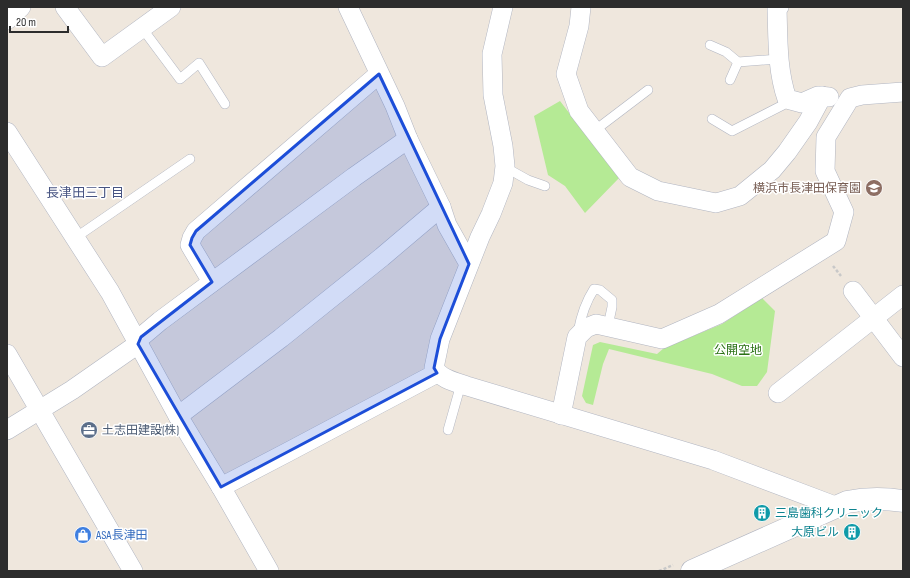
<svg xmlns="http://www.w3.org/2000/svg" width="910" height="578" viewBox="0 0 910 578" font-family="'Sofia Sans Condensed','Noto Sans JP',sans-serif">
	<style>
		.green { fill: #b5ea95 }
		.lines { fill: none; stroke-linecap: round; stroke-linejoin: round }
		.lane-casing { stroke: #b1b5c1; stroke-width: 10 }
		.street-casing { stroke: #b1b5c1; stroke-width: 20 }
		.secondary-casing { stroke: #b1b5c1; stroke-width: 23 }
		.path { stroke: #c8c8c8; stroke-width: 2.5; stroke-dasharray: 3 2; stroke-linecap: butt }
		.lane { stroke: #fff; stroke-width: 9 }
		.street { stroke: #fff; stroke-width: 19 }
		.secondary { stroke: #fff; stroke-width: 22 }
		.marked { fill: #1d4ed8; fill-opacity: 0.2; stroke: #1d4ed8; stroke-width: 3; stroke-linejoin: round }
		.labels { text-anchor: middle; stroke-width: 3; stroke-linejoin: round; paint-order: stroke }
		.education-label { font-size: 12px; fill: #785e54; stroke: #fff; text-anchor: end }
		.park-label { font-size: 12px; fill: #2a7114; stroke: #fff }
		.service-label { font-size: 12px; fill: #4e5e75; stroke: #fff; text-anchor: start }
		.culture-label { font-size: 12px; fill: #0d838f; stroke: #fff; text-anchor: start }
		.shop-label { font-size: 12px; fill: #366cbe; stroke: #fff; text-anchor: start }
		.neighbourhood-label { font-size: 13px; fill: #475482; stroke: #fff }
	</style>
	<rect width="100%" height="100%" fill="#efe7dd"/>
	<!-- green -->
	<g class="green">
		<polygon points="560,101 619,178 585,213 565,186 548,175 534,116"/>
		<polygon points="762,298 775,311 767,372 757,386 742,386 712,374 609,349 603,364 593,405 586,403 582,396 593,345 600,342 657,354 664,348 722,324"/>
	</g>
	<g class="lines">
		<!-- lane casing -->
		<g class="lane-casing">
			<g id="lane">
				<polyline points="142,28 180,79 199,63 225,104"/>
				<polyline points="710,45 726,52 738,62 779,59"/>
				<polyline points="730,80 738,62"/>
				<polyline points="712,119 732,131 783,105 787,99"/>
				<polyline points="594,131 648,90"/>
				<polyline points="504,170 510,170 528,180 545,186"/>
				<polyline points="75,238 190,159"/>
				<path d="M578 332C581 316 585 303 594 289L600 290 612 300V307L608 326"/>
				<polyline points="448,430 461,384"/>
			</g>
		</g>
		<!-- street casing -->
		<g class="street-casing">
			<g id="street">
				<polyline points="65,7 102,57 171,7"/>
				<polyline points="348,7 395,106 408,139 441,207 447,225 469,264"/>
				<path d="M503 7 492 54 493 95 503 146 505 166 503 183 491 214 480 237 440 339 434 368C441 379 455 382 467 386L713 460 835 506"/>
				<polyline points="581,7 579,26 566,74 579,111 630,177 658,191 716,203 740,196 772,170 787,152 808,122 822,96"/>
				<path d="M779 7 777 8C778 39 777 70 787 99L802 103 818 96 829 97"/>
				<polyline points="7,20 21,7"/>
				<polyline points="7,132 110,292 178,416 221,487 269,571"/>
				<polyline points="212,282 190,245 192,238 196,231 379,74"/>
				<polyline points="853,291 903,357"/>
				<polyline points="7,354 133,571"/>
				<polyline points="778,393 903,295"/>
				<polyline points="561,415 577,337 586,328 596,324 662,339 719,314 836,241 844,212 825,171 826,137 850,98 862,95 903,92"/>
				<polyline points="178,416 281,338 382,257 441,207"/>
				<polyline points="7,430 72,390 138,344 141,337 160,321 354,177 408,139"/>
				<polyline points="221,487 288,452 437,373"/>
			</g>
		</g>
		<!-- secondary casing -->
		<g class="secondary-casing">
			<path id="secondary" d="M692 571 847 502C866 498 884 498 903 501"/>
		</g>
		<!-- path -->
		<g class="path">
			<polyline points="833,266 841,276"/>
			<polyline points="659,571 673,565"/>
		</g>
		<!-- lane -->
		<use href="#lane" class="lane"/>
		<!-- street -->
		<use href="#street" class="street"/>
		<!-- secondary -->
		<use href="#secondary" class="secondary"/>
	</g>
	<!-- marked area -->
	<path class="marked" d="M379 74 469 264 440 339 434 368 437 373 221 487 138 344 141 337 212 282 190 245 192 238 196 231Z"/>
	<!-- icons -->
	<defs>
		<g id="school-disc" transform="scale(0.9)"><circle r="9.5" fill="#8d6e63" stroke="#fff"/><path d="M0-5L7-2L0 1L-7-2ZM-4 1L0 2.5L4 1V4Q0 6-4 4Z" fill="#fff"/></g>
		<g id="office-disc" transform="scale(0.9)"><circle r="9.5" fill="#5c6f8a" stroke="#fff"/><path d="M-6-3h4V-5.5h4V-3h4V5H-6ZM-1-4.5V-3h2v-1.5ZM-6 0V1H6V0Z" fill="#fff"/></g>
		<g id="building-disc" transform="scale(0.9)"><circle r="9.5" fill="#0f9aa8" stroke="#fff"/><path d="M-4-6H4V6H1V3H-1V6H-4ZM-2.5-4.3h1.7v1.8h-1.7ZM.8-4.3h1.7v1.8H.8ZM-2.5-1h1.7V.8h-1.7ZM.8-1h1.7V.8H.8Z" fill="#fff"/></g>
		<g id="shop-disc" transform="scale(0.9)"><circle r="9.5" fill="#3f7fe0" stroke="#fff"/><path d="M-5-2.5h2.3a2.7 3.5 0 0 1 5.4 0H5L5.5 6h-11ZM-1.5-2.5h3a1.5 2.3 0 0 0-3 0Z" fill="#fff"/></g>
	</defs>
	<g fill-rule="evenodd">
		<use href="#school-disc" x="874" y="188"/>
		<use href="#office-disc" x="89" y="430"/>
		<use href="#building-disc" x="762" y="513"/>
		<use href="#building-disc" x="852" y="532"/>
		<use href="#shop-disc" x="83" y="535"/>
	</g>
	<g class="labels">
		<!-- education labels -->
		<g class="education-label">
			<text x="861" y="192">横浜市長津田保育園</text>
		</g>
		<!-- park labels -->
		<g class="park-label">
			<text x="738" y="354">公開空地</text>
		</g>
		<!-- service labels -->
		<g class="service-label">
			<text x="102" y="434">土志田建設(株)</text>
		</g>
		<!-- culture labels -->
		<g class="culture-label">
			<text x="775" y="517">三島歯科クリニック</text>
			<text x="839" y="536" text-anchor="end">大原ビル</text>
		</g>
		<!-- shop labels -->
		<g class="shop-label">
			<text x="96" y="539">ASA長津田</text>
		</g>
		<!-- neighbourhood labels -->
		<g class="neighbourhood-label">
			<text x="85" y="197">長津田三丁目</text>
		</g>
	</g>
	<!-- border -->
	<rect width="910" height="578" fill="none" stroke="#2c2c2c" stroke-width="16"/>
	<!-- scale -->
	<path d="M10 26v6h58v-6" fill="none" stroke="#2c2c2c" stroke-width="2"/>
	<text x="16" y="26" font-size="12" fill="#2c2c2c" stroke="#ffffff" stroke-width="3" paint-order="stroke">20 m</text>
</svg>
